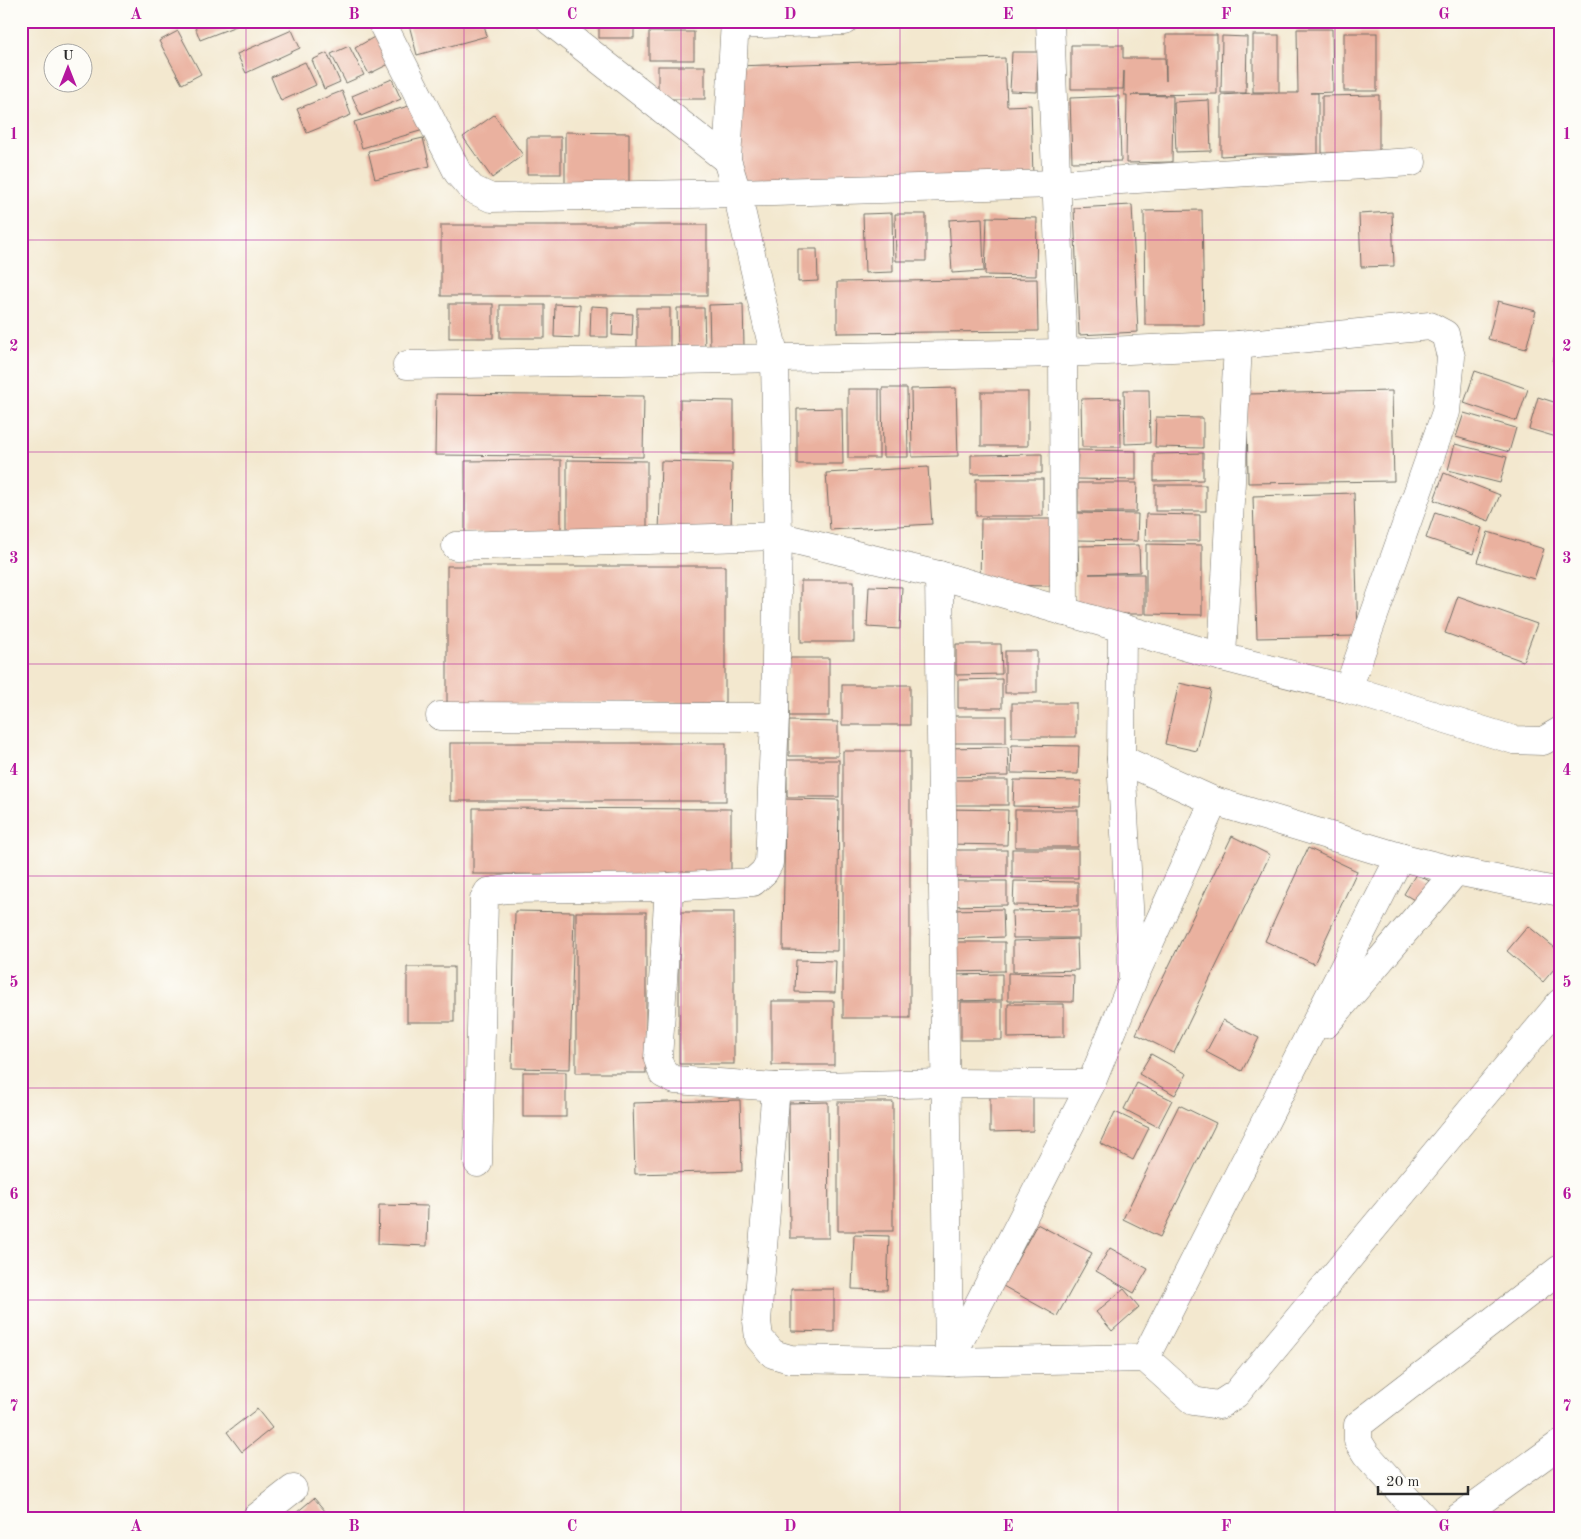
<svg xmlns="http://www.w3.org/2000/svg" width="1581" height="1539" viewBox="0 0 1581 1539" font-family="'Old Standard TT',serif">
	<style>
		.building { fill: #eab19f }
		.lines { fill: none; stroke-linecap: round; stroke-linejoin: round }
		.minor-casing { stroke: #716d64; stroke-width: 29 }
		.minor { stroke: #fff; stroke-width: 28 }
		.grid { fill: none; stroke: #b5179e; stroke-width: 1; stroke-opacity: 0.55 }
		.neatline { fill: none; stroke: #b5179e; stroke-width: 2 }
		.grid-label { font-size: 16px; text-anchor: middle; font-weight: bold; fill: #b5179e }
	</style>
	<rect width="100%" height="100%" fill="#fdfcf7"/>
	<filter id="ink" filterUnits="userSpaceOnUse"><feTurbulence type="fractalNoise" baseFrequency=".02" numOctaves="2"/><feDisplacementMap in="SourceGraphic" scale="10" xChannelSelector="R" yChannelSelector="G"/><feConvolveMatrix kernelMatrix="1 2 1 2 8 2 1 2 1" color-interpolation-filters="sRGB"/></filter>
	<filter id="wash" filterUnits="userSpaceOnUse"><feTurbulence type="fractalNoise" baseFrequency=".0096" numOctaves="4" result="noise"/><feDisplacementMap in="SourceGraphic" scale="20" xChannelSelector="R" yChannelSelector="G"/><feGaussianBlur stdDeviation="1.12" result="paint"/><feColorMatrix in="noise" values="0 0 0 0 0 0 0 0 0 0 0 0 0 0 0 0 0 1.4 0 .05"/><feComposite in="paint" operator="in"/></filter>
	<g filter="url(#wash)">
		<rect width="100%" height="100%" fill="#f3e8cf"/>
		<g id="blocks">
			<!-- building -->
			<g class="building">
				<polygon points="193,21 249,21 200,40"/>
				<polygon points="408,21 483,21 487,36 417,55"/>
				<rect x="599" y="21" width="35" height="17"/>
				<polygon points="1297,29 1332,29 1333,92 1310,93 1318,93 1318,154 1254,154 1221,156 1221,95 1254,93 1298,93"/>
				<polygon points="292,30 300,48 246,73 237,54"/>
				<polygon points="178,31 201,74 182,84 159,41"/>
				<rect x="649" y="32" width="45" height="28"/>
				<rect x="1344" y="33" width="33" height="58"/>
				<polygon points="1166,35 1217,35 1217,94 1131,95 1173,96 1172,162 1126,163 1127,95 1124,95 1124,71 1123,89 1071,89 1071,45 1123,45 1123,58 1165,58 1166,81"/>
				<rect x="1253" y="35" width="26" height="57"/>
				<polygon points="376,36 391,63 369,74 355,48"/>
				<polygon points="1222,36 1247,37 1246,93 1221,93"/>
				<polygon points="349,46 364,75 346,83 331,54"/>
				<polygon points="1012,52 1038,52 1037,92 1010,91"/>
				<polygon points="327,53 340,82 324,89 312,60"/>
				<polygon points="1005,58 1007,106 1031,105 1033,177 737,185 734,66"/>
				<polygon points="305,62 316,85 281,101 271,77"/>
				<rect x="658" y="66" width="47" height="33"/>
				<polygon points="392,79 401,99 361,116 352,96"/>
				<polygon points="342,91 351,115 307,133 297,109"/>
				<polygon points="1379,95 1379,153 1322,153 1322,96"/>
				<polygon points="1119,96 1121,161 1072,162 1070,98"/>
				<polygon points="1209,100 1211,151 1176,152 1174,102"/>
				<polygon points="419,103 427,129 362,148 354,122"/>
				<polygon points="494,115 523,155 492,178 463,137"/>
				<polygon points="565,132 629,133 629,193 565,192"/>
				<rect x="527" y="137" width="34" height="37"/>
				<polygon points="423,138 430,166 375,179 368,151"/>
				<polygon points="1132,205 1138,332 1079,335 1074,208"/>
				<polygon points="1202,210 1204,325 1145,325 1144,211"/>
				<polygon points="1392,212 1394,266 1361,267 1359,214"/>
				<polygon points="892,213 893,272 865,273 863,214"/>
				<polygon points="895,214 926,214 926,261 896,261"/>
				<polygon points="987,217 1037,218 1036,276 985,275"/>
				<polygon points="982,218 984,271 952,273 949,220"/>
				<rect x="441" y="225" width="266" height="71"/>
				<polygon points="798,249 817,249 818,281 798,282"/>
				<polygon points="1037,279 1038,331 837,333 837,282"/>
				<polygon points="1498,301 1536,311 1526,349 1488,339"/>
				<rect x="449" y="304" width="44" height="34"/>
				<polygon points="555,304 580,305 579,338 554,337"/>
				<polygon points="743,304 744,346 710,347 709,305"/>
				<rect x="500" y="305" width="45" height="33"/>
				<polygon points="591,306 608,307 608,337 590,337"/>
				<rect x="637" y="308" width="33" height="45"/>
				<polygon points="677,308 704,308 705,352 678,353"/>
				<polygon points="613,313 633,314 632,336 612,335"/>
				<polygon points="1559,342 1560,342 1560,363 1553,361"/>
				<polygon points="1475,371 1528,389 1517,421 1464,403"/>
				<polygon points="882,388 907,388 908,457 883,457"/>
				<polygon points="956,388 958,456 912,457 911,389"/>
				<rect x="848" y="389" width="31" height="69"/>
				<polygon points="1124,390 1149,390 1150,443 1125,444"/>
				<polygon points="1392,391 1394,481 1248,483 1247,394"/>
				<rect x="981" y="392" width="47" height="54"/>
				<polygon points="436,394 644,396 643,457 435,455"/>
				<polygon points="1538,397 1560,404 1560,438 1529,429"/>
				<polygon points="1120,398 1121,447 1082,447 1081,399"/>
				<polygon points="680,400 734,401 734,454 680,454"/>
				<polygon points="842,408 843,464 797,464 797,409"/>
				<polygon points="1464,413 1516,428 1509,452 1456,437"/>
				<polygon points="1156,417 1203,418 1203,448 1155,447"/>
				<polygon points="1455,444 1507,457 1500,483 1448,470"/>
				<polygon points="1078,450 1136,451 1136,480 1077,479"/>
				<polygon points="1203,453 1203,480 1154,481 1154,454"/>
				<polygon points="1042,454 1042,473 971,474 971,455"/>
				<polygon points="561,460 561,532 465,533 465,461"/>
				<polygon points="567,460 647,461 647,531 567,531"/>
				<polygon points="661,461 732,463 731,535 659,534"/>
				<polygon points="928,467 932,524 830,530 826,473"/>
				<polygon points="1444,473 1500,495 1489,521 1434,500"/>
				<rect x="976" y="479" width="67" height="37"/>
				<polygon points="1078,483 1137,483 1136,512 1078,512"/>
				<rect x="1155" y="485" width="51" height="26"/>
				<polygon points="1354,493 1358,636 1257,638 1253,496"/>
				<polygon points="1435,512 1482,528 1473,554 1426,538"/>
				<polygon points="1076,513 1138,514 1137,541 1076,540"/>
				<polygon points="1146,514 1200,515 1200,541 1145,541"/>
				<polygon points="981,519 1051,519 1051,586 980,585"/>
				<polygon points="1488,532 1544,549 1534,579 1478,562"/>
				<polygon points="1146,544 1202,545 1202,615 1146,614"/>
				<polygon points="1139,545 1140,572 1089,574 1144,574 1144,614 1077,614 1077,574 1079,574 1078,546"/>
				<rect x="447" y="566" width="278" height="137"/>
				<rect x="801" y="581" width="53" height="61"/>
				<polygon points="869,586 902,587 900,629 867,627"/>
				<polygon points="1458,596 1537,624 1523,661 1445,633"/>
				<polygon points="956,644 1001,644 1002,674 956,675"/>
				<rect x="1005" y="651" width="32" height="42"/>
				<rect x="789" y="658" width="40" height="58"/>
				<polygon points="1002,679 1002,708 958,708 958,680"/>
				<polygon points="1179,683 1211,690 1197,751 1165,744"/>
				<rect x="842" y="685" width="68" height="40"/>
				<rect x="1012" y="703" width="64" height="34"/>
				<rect x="947" y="716" width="59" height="27"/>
				<polygon points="789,721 838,722 838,756 789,756"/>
				<rect x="450" y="743" width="276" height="58"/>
				<polygon points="1012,745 1079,746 1078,774 1011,773"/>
				<polygon points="1008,747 1009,776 942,777 942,748"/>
				<rect x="843" y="751" width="67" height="267"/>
				<rect x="787" y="760" width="52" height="37"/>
				<rect x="946" y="780" width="62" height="25"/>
				<polygon points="1014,780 1081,781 1080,807 1013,806"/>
				<polygon points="785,799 839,800 837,951 783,950"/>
				<polygon points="473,808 731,809 731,875 473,874"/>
				<polygon points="947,809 1008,810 1007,845 946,844"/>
				<rect x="1015" y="810" width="63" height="37"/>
				<polygon points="1232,836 1270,855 1174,1053 1136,1034"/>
				<polygon points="1308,848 1357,871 1314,964 1265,941"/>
				<rect x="1012" y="849" width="66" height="29"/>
				<rect x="946" y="850" width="61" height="27"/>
				<polygon points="1416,874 1433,883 1421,904 1404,894"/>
				<polygon points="946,881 1007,881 1007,905 947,906"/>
				<polygon points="1014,881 1078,882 1078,906 1013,905"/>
				<polygon points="1003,909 1004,937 949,939 948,910"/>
				<polygon points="1079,910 1079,938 1013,938 1012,911"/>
				<polygon points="515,911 574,912 570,1069 512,1068"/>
				<rect x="576" y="912" width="70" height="161"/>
				<rect x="679" y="912" width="55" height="152"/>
				<polygon points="1528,926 1560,952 1560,962 1543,982 1507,951"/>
				<polygon points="1077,939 1078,970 1013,972 1013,941"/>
				<polygon points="945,942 1005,942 1005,971 946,972"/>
				<polygon points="796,960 836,961 835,993 795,992"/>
				<rect x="407" y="967" width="47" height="55"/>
				<polygon points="1008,973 1074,975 1073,1002 1008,1001"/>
				<polygon points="1002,974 1002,1000 951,1001 951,975"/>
				<rect x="772" y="1001" width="62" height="64"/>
				<rect x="961" y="1002" width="41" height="38"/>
				<polygon points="1008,1004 1064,1004 1064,1037 1008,1038"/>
				<polygon points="1223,1020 1259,1038 1242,1071 1206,1052"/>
				<polygon points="1151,1054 1187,1074 1175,1095 1139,1074"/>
				<rect x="523" y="1072" width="43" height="45"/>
				<polygon points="1137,1083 1172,1100 1158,1127 1124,1109"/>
				<polygon points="990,1096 1033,1096 1033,1131 990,1132"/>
				<polygon points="740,1100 742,1171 635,1174 633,1103"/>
				<polygon points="828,1102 829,1238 790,1238 789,1103"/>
				<rect x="838" y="1102" width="55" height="129"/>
				<polygon points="1179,1105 1216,1123 1160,1237 1123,1219"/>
				<polygon points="1115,1112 1149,1128 1133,1160 1100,1143"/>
				<polygon points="379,1205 428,1206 427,1246 378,1244"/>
				<polygon points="1037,1224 1092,1253 1057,1316 1003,1286"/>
				<polygon points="854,1235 889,1236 887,1290 852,1289"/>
				<polygon points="1110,1248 1148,1269 1134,1293 1096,1271"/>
				<polygon points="791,1289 834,1289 834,1332 791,1331"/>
				<polygon points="1124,1289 1139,1307 1112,1331 1096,1312"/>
				<polygon points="257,1409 272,1428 242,1452 227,1432"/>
				<polygon points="314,1498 331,1518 290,1518"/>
			</g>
		</g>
	</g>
	<g filter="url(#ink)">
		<use href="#blocks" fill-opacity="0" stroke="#716d64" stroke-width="1"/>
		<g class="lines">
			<!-- minor casing -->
			<g class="minor-casing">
				<g id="minor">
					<polyline points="381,21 458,173 472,189 491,198 737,193 1057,184 1412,162"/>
					<polyline points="550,21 727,160"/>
					<polyline points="1050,21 1063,353 1064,612"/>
					<polyline points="735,25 844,21"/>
					<polyline points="407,365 1063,353 1238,345 1430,326 1445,334 1451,357 1446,412 1348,689 1222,657 939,575 778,536 456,546"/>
					<polyline points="939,575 949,1362"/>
					<polyline points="1222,657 1238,345"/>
					<polyline points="1348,689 1514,740 1543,741 1560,731"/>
					<polyline points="440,716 775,717"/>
					<polyline points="1121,759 1214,801 1400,857 1456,871 1560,892"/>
					<polyline points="669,887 658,1059 663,1074 675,1080 776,1087 945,1083 1091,1084 1133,980 1121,759 1122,628"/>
					<polyline points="1134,977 1214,801"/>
					<polyline points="1326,1024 1456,871"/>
					<polyline points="776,1087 757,1321 759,1338 773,1354 790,1359 949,1362 1145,1358 1193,1401 1219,1405 1236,1394 1560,1003"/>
					<polyline points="478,1163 484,899 488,892 507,889 669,887 753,882 764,872 769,863 775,717 778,536 775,358 737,193 727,160 735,21"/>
					<polyline points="951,1358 1091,1084"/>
					<polyline points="1145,1358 1400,857"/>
					<polyline points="256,1518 293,1489"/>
					<polyline points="1424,1518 1366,1454 1358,1441 1358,1425 1560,1269"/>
					<polyline points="1458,1518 1560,1444"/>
				</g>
			</g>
			<!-- minor -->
			<use href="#minor" class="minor"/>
		</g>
	</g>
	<!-- grid -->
	<path class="grid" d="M246 21V1518M464 21V1518M681 21V1518M900 21V1518M1118 21V1518M1335 21V1518M21 240H1560M21 452H1560M21 664H1560M21 876H1560M21 1088H1560M21 1300H1560"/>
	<!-- margin -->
	<rect width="1581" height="1539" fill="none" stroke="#fdfcf7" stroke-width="55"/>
	<!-- north arrow -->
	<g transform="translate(68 68)"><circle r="24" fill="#fdfcf7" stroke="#a9a8a5"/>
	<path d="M0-4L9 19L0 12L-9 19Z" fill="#b5179e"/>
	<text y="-8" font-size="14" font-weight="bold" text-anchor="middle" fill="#2b2b2b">U</text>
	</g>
	<!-- scale -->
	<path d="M1378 1486v8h90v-8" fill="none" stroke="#2b2b2b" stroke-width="2.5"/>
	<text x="1386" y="1486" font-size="15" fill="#2b2b2b" stroke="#fdfcf7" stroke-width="4" paint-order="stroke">20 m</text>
	<rect x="28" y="28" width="1526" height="1484" class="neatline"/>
	<g class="grid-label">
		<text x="136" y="19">A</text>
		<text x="354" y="19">B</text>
		<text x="572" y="19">C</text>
		<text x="790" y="19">D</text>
		<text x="1008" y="19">E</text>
		<text x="1226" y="19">F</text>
		<text x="1444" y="19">G</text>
		<text x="14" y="139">1</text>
		<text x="1567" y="139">1</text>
		<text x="14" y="351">2</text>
		<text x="1567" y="351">2</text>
		<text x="14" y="563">3</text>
		<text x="1567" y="563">3</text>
		<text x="14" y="775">4</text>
		<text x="1567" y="775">4</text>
		<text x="14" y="987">5</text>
		<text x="1567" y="987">5</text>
		<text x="14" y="1199">6</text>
		<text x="1567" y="1199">6</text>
		<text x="14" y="1411">7</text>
		<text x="1567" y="1411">7</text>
		<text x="136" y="1531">A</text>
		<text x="354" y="1531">B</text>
		<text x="572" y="1531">C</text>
		<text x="790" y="1531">D</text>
		<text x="1008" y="1531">E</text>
		<text x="1226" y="1531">F</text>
		<text x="1444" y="1531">G</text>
	</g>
</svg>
